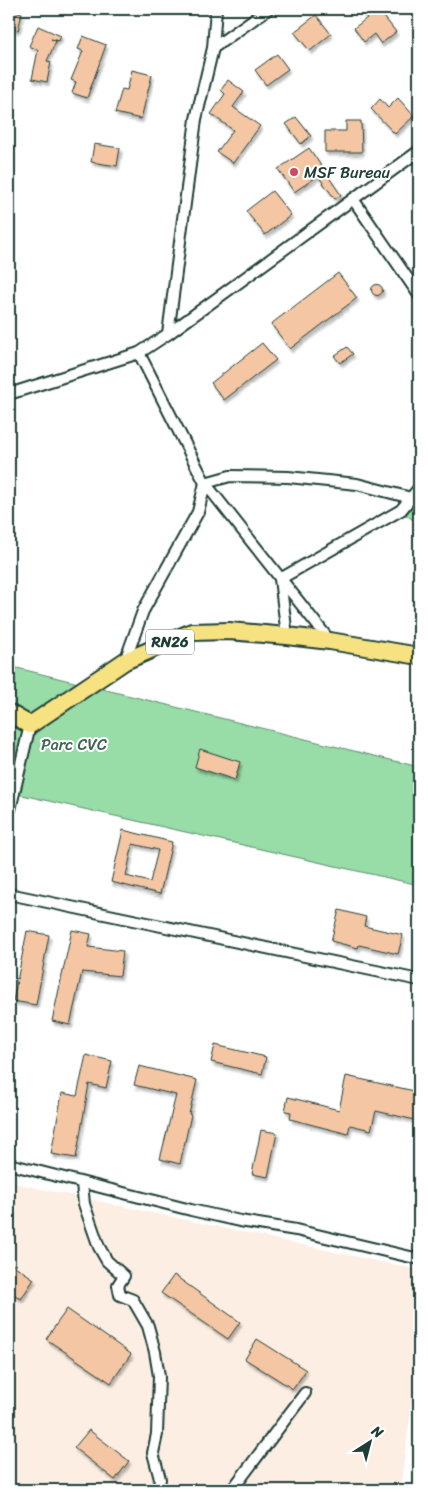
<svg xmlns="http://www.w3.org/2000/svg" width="428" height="1499" viewBox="0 0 428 1499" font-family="Sriracha,sans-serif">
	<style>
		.built { fill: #fceee3 }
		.green { fill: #98dca8; stroke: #5c8c6e }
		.building { fill: #f4c6a3; stroke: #1f3d34; fill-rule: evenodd; filter: url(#shadow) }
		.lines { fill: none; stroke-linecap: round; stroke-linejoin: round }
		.street-casing { stroke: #1f3d34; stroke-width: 14 }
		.primary-casing { stroke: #1f3d34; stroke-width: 20 }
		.street { stroke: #fff; stroke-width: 10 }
		.primary { stroke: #f6e281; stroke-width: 16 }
		.poi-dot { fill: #d1495b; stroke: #fff; stroke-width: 2 }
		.labels { text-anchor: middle; stroke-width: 4; stroke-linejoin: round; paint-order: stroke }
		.shield { fill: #fff; stroke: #627771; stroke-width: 1 }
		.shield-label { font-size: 15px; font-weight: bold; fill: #1f3d34 }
		.poi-label { font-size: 16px; fill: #1f3d34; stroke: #fff; text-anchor: start }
		.park-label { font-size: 16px; fill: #3d6551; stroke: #fff }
	</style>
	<defs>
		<filter id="shadow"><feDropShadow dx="2" dy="3.5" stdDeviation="1" flood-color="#0004"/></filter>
	</defs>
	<rect width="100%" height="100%" fill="#fff"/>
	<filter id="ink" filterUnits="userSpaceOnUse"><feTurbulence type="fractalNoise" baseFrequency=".02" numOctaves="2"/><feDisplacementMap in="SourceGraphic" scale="10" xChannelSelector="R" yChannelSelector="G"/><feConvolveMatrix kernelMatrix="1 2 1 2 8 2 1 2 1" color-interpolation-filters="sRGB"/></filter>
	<g filter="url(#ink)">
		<!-- built -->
		<polygon class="built" points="9,1182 419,1270 419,1352 400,1490 9,1490"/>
		<!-- green -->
		<g class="green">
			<polygon points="419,498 419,524 406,515"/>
			<polygon points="9,666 419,767 419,885 9,792"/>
		</g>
		<!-- building -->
		<g class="building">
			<polygon points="359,9 378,9 396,32 381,44 374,34 364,42 354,28 367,18"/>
			<polygon points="13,11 22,13 18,30 9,27"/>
			<polygon points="316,15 331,34 310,51 294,32"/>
			<polygon points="38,26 61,36 59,41 51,39 56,41 47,61 51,62 47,82 32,79 38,50 29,46"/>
			<polygon points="83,36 106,45 87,98 72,93 76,82 71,80 83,51 78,49"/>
			<polygon points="277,54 288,69 266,85 255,70"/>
			<polygon points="132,70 152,75 141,119 115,113 122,89 127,90"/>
			<polygon points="228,80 244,92 233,107 260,126 233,163 217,152 233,130 211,114 225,94 221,90"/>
			<polygon points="398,98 414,116 395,134 371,109 380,99 388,108"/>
			<polygon points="296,117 311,136 301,144 286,124"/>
			<polygon points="346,121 361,121 362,152 325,152 325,131 346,131"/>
			<polygon points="94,144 120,148 117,166 91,162"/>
			<polygon points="309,148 341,195 335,199 318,176 294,192 278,169"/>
			<polygon points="272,191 291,215 265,235 246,211"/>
			<polygon points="338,273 357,298 290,349 271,324"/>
			<circle cx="377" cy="290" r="5.5"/>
			<polygon points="262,343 276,360 224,400 211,383"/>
			<polygon points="347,347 353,354 340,363 334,356"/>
			<polygon points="200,749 240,762 235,780 195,767"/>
			<path d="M123 830 172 842 160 894 111 882ZM133 844 158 850 150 882 126 876Z"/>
			<polygon points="339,910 366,917 364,926 403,935 398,954 359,945 358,948 331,941"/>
			<polygon points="72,930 91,934 88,947 123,951 120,976 82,972 70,1025 52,1021"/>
			<polygon points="27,931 49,935 36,1005 13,1001"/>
			<polygon points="215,1045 266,1057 262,1074 211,1062"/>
			<polygon points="86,1055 112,1061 106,1088 89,1084 76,1158 51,1154 62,1093 77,1096"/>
			<polygon points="139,1066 197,1080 189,1114 191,1115 180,1164 160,1159 176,1095 134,1085"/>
			<polygon points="346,1076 419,1092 419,1121 376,1111 371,1130 350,1125 348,1134 290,1119 291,1112 285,1111 288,1097 339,1110"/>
			<polygon points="261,1130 277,1133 268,1177 252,1174"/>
			<polygon points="9,1262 34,1279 21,1299 9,1291"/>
			<polygon points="174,1275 240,1322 228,1339 161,1293"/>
			<polygon points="67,1309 131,1354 111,1383 46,1339"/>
			<polygon points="257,1339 306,1370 293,1389 245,1359"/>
			<polygon points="89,1430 129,1461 115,1480 74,1448"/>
		</g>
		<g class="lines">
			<!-- street casing -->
			<g class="street-casing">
				<g id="street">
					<polyline points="213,48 268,9"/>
					<polyline points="353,199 419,295"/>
					<polyline points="168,334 196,119 213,48 216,9"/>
					<polyline points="139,353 205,483 330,641"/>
					<polyline points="9,394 139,353 168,334 419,151"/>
					<polyline points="205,483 230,476 288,477 357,484 419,500"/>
					<polyline points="287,636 280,579 401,510 419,488"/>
					<polyline points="125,661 143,611 198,512 205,483"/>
					<polyline points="9,814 30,725"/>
					<polyline points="9,894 419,980"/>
					<polyline points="9,1164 191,1210 240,1221 296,1230 419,1259"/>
					<polyline points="82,1183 84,1204 99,1247 107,1261 124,1276 118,1285 120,1295 133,1300 148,1326 155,1352 159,1376 157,1434 153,1453 160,1479 158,1490"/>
					<polyline points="232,1490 305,1393"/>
				</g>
			</g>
			<!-- primary casing -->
			<g class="primary-casing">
				<polyline id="primary" points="9,713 30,725 125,661 192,632 229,631 287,636 330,641 419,656"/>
			</g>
			<!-- street -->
			<use href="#street" class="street"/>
			<!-- primary -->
			<use href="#primary" class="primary"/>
		</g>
	</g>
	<!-- markers -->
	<circle class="poi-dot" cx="294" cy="172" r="5"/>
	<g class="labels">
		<!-- shield labels -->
		<rect class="shield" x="146" y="629.5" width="48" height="25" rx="4"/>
		<g class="shield-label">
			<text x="170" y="647">RN26</text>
		</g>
		<!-- poi labels -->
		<g class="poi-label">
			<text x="304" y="178">MSF Bureau</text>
		</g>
		<!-- park labels -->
		<g class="park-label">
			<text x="74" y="750">Parc CVC</text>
		</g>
	</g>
	<!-- margin -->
	<rect width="428" height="1499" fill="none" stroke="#fff" stroke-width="30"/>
	<rect x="15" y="15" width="398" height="1469" fill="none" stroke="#1f3d34" stroke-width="2" filter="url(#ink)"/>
	<!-- north arrow -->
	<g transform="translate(370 1442) rotate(36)" stroke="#ffffff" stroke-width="4" paint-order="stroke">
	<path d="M0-4L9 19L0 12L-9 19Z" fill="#1f3d34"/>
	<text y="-8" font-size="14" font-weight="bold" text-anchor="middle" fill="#1f3d34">N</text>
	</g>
</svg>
